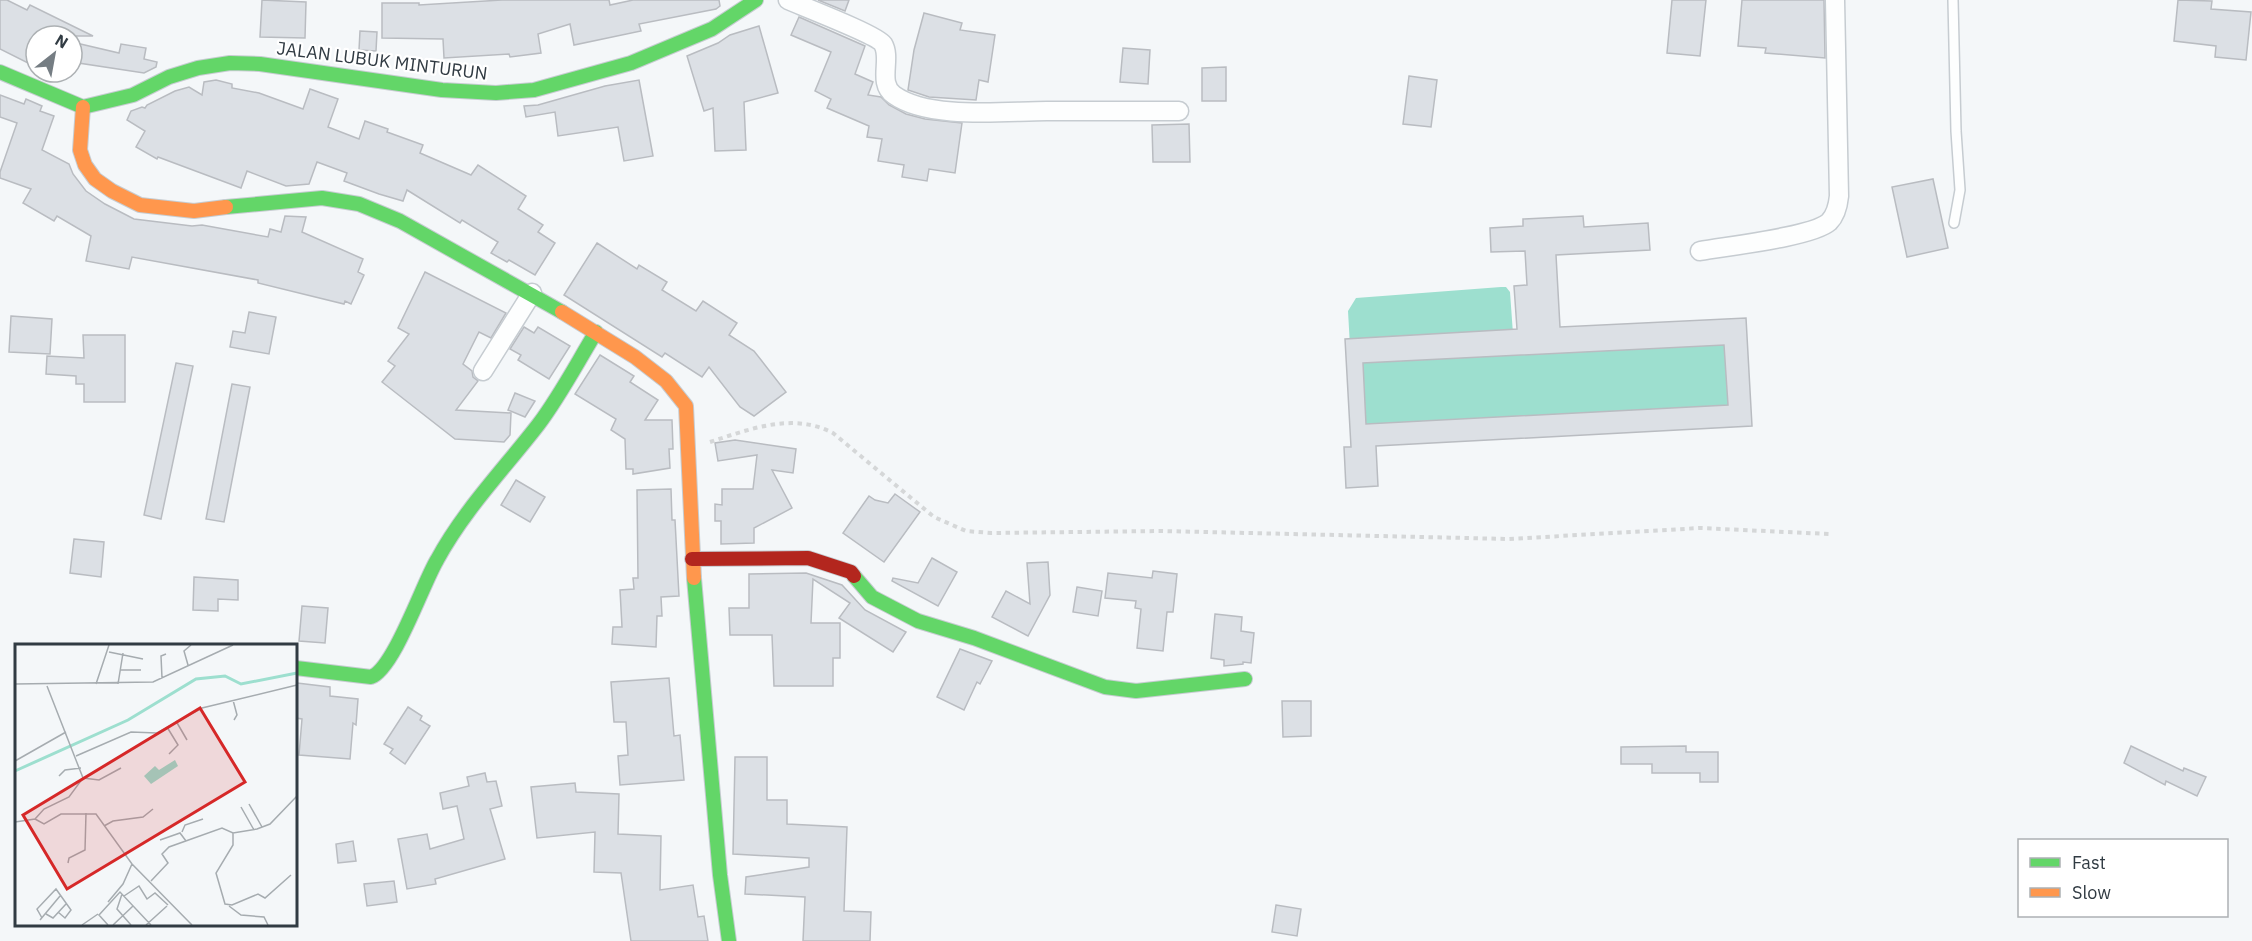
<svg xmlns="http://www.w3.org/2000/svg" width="2252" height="941" viewBox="0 0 2252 941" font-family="'IBM Plex Sans',sans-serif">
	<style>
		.water { fill: #9ddfcf }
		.building { fill: #dce0e5; stroke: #b9bcc1; stroke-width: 1.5; fill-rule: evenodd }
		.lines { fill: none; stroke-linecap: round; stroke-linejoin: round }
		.lane-casing { stroke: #c6ccd1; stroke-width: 12 }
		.street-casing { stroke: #c6ccd1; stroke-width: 21 }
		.fast-casing { stroke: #c6ccd1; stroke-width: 16 }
		.slow-casing { stroke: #c6ccd1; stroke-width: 16 }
		.jam-casing { stroke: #c6ccd1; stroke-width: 16 }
		.path { stroke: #d5d7d8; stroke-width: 4; stroke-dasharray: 4.5 4.5; stroke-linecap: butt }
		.lane { stroke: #fdfefe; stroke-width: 9 }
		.street { stroke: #fdfefe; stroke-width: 18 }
		.fast { stroke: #63d668; stroke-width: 14 }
		.slow { stroke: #ff974d; stroke-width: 14 }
		.jam { stroke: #b3261e; stroke-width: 14 }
		.labels { text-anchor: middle; stroke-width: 4.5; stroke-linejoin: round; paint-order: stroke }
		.street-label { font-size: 18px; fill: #313b43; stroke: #fff }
		.inset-river { fill: none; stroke: #9ddfcf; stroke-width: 3 }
		.inset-road { fill: none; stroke: #a6acb0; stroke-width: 1.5 }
		.view { fill: #d62828; fill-opacity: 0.15; stroke: #d62828; stroke-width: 3 }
		.inset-edge { fill: none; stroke: #313b43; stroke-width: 3 }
	</style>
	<rect width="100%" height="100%" fill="#f4f7f9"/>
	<!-- water -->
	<polygon class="water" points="1501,287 1506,287 1510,292 1513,334 1729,341 1732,408 1371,430 1354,418 1348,311 1356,298"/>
	<!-- building -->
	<g class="building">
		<polygon points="0,0 7,0 27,10 30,5 93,36 36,36 36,67 0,49"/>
		<polygon points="262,0 306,2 305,38 260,37"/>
		<polygon points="502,0 609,0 610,5 633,0 719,0 720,6 716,9 639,24 641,31 574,45 570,24 538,34 541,53 510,57 509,54 444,58 443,39 382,38 382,3 419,3 419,5"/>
		<polygon points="818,0 849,0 845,11"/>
		<polygon points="1672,0 1706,0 1700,56 1667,53"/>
		<polygon points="1742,0 1824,0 1825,58 1765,53 1766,48 1738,46"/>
		<polygon points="2178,0 2212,1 2211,9 2251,12 2246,60 2215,57 2216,46 2174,41"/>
		<polygon points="924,13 962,23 960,30 995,35 988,82 979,80 976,100 929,97 908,90 914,50"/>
		<polygon points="799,17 865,46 855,74 873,82 868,95 881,97 889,105 906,114 925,119 962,123 955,173 929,169 927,181 902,177 904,165 878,161 882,139 867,137 869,126 827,108 831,99 815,91 831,52 791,35"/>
		<polygon points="759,26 778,93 744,102 746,150 715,151 713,108 704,111 687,56 718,43 730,35"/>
		<polygon points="360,31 377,32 376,51 359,50"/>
		<polygon points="72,42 119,53 121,44 146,48 144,59 157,62 156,67 144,73 72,62"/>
		<polygon points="1123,48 1150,50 1148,84 1120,82"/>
		<polygon points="1226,67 1226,101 1202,101 1202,68"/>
		<polygon points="1409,76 1437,80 1431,127 1403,124"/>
		<polygon points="216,80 232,84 232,88 259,93 303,109 310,89 338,99 328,127 359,139 365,121 388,129 387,132 423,145 420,153 471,175 478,165 526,196 518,209 543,225 538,232 555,243 535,275 509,260 507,262 491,253 498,242 462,220 460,223 407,190 403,201 379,194 344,181 347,173 317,162 309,184 286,186 247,171 241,188 158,157 157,159 136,147 145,131 127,120 131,111 142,107 145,108 147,105 175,91 189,87 202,95 204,82"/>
		<polygon points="639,80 653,156 624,161 618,127 558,136 555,112 526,117 524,106 538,105 605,86"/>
		<polygon points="0,95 24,104 26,99 42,106 40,111 54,116 42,150 69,164 73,174 86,191 105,204 134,219 192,226 202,225 268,237 270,229 281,232 285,216 306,217 302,232 363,259 358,272 364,275 351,304 345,301 344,304 258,283 258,280 132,257 129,269 86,261 91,236 57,216 54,221 23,203 31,189 0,178 0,172 17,123 0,117"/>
		<polygon points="1189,124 1190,162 1153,162 1152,125"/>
		<polygon points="1933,179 1948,248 1907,257 1892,187"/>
		<path d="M1583 216 1584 227 1648 223 1650 250 1556 255 1560 327 1746 318 1752 426 1376 446 1378 486 1346 488 1344 447H1351L1345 339 1517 329 1514 286 1527 285 1525 251 1491 252 1490 228 1523 226V219ZM1724 345 1728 405 1366 424 1363 363Z"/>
		<polygon points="597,243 637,269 639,265 667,282 662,290 696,311 703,301 737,323 729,335 754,351 786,392 754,416 740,407 709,367 702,377 665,353 662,357 564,295"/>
		<polygon points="425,272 506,313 491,338 479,332 463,364 472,371 473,377 478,381 456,410 511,413 510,435 504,442 455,439 382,382 395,366 388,361 409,334 398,328"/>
		<polygon points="249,312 276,317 269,354 230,347 233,331 245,333"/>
		<polygon points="11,316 52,319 50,354 9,352"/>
		<polygon points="524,327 534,333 538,327 570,346 549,379 518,360 521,355 510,349"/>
		<polygon points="83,335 125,335 125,402 84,402 84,384 76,384 76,376 46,374 47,356 84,358"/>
		<polygon points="600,355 634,376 630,382 658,400 645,420 672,420 673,449 669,449 670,468 633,474 633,469 626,469 625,439 611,430 616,419 575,394"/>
		<polygon points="176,363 193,366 161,519 144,515"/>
		<polygon points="232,384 250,387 224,522 206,519"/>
		<polygon points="515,393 535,401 525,417 508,410"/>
		<polygon points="735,440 796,449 793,473 772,470 792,508 754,528 754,543 721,544 721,521 715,521 715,504 722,505 722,489 753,489 757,455 718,461 715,443"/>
		<polygon points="516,480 545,497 530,522 501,505"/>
		<polygon points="671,489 672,520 675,520 679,596 661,597 662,616 657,616 656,647 612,644 613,627 622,627 620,590 634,589 633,578 638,578 637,490"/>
		<polygon points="895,494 920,512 884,562 843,533 869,496 875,500 888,503"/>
		<polygon points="74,539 104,542 101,577 70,573"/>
		<polygon points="932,558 957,572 938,606 892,581 893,578 918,583"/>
		<polygon points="1048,562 1050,595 1028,636 992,617 1006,591 1030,604 1027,563"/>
		<polygon points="1153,571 1177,574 1173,612 1167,612 1163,651 1137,648 1141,609 1135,608 1136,601 1105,598 1108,573 1152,578"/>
		<polygon points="806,573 842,585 865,610 906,632 893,652 839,618 850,603 813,579 811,623 840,623 840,658 833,658 833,686 774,686 772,635 730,635 729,608 749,608 749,574"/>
		<polygon points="194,577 238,580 238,600 218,599 218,611 193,610"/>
		<polygon points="1077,587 1102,591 1098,616 1073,612"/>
		<polygon points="302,606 328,608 325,643 299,641"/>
		<polygon points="1215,614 1242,617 1241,631 1254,633 1251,663 1243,662 1243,664 1224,666 1224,660 1211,658"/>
		<polygon points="960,649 992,661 980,684 977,682 964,710 937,697"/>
		<polygon points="669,678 674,736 680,735 684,780 620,785 618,756 628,755 626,722 614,722 611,682"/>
		<polygon points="297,683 330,687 330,696 358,699 356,725 353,723 350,759 299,755 302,719 296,718"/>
		<polygon points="1282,701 1311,701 1311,736 1283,737"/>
		<polygon points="408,707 422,716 420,720 430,726 405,764 390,753 393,749 384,744"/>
		<polygon points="1686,746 1686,752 1718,752 1718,782 1700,782 1700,773 1652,773 1652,764 1621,764 1621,747"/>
		<polygon points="2131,746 2183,771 2184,768 2206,777 2197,796 2166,781 2165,785 2124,763"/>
		<polygon points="735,757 767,757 767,800 787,800 787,824 847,827 844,911 871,912 870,941 803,941 805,897 745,894 746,877 809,867 809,858 733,854"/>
		<polygon points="485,773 487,782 496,781 502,806 490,809 505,859 435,879 436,884 407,889 398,839 427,834 430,849 464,839 457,806 443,809 440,793 469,786 467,777"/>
		<polygon points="575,783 576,792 619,794 618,834 661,836 660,890 693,885 698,917 704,916 708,941 631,941 621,873 594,872 595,832 537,838 531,787"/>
		<polygon points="353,841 356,861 338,863 336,844"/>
		<polygon points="394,881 397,902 367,906 364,884"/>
		<polygon points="1276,905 1301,909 1297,936 1272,932"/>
	</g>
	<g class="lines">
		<!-- lane casing -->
		<g class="lane-casing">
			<polyline id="lane" points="1953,0 1956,131 1960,190 1954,223"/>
		</g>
		<!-- street casing -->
		<g class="street-casing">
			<g id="street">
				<path d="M788 0C804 7 877 35 883 44 892 59 877 83 894 95 929 120 1005 111 1047 111 1091 111 1135 111 1179 111"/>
				<path d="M1700 251C1727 246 1812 237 1829 222 1836 215 1838 206 1839 196L1835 0"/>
				<polyline points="483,371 532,293"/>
			</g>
		</g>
		<!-- fast casing -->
		<g class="fast-casing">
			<g id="fast">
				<polyline points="0,72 83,107 133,95 169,77 198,68 230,63 260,64 442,90 496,93 534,90 631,63 712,29 756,0"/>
				<polyline points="226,207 322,198 359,204 400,221 562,312"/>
				<polyline points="854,576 872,597 918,621 974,638 1105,687 1136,691 1245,679"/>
				<polyline points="694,578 720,875 729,941"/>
				<path d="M296 668 371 677C394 669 423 583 437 560 464 510 504 469 538 425 560 396 577 363 596 332"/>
			</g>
		</g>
		<!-- slow casing -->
		<g class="slow-casing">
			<g id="slow">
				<polyline points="83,107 80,150 85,165 95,179 112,191 140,205 194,211 226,207"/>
				<polyline points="562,312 635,357 666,381 686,406 694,578"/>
			</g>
		</g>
		<!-- jam casing -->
		<g class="jam-casing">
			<polyline id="jam" points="692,559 808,558 851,572 854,576"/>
		</g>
		<!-- path -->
		<path class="path" d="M710 442C750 429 793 412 833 433L934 517 966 531 991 533 1162 531 1509 539 1700 528 1829 534"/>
		<!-- lane -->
		<use href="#lane" class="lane"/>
		<!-- street -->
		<use href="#street" class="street"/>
		<!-- fast -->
		<use href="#fast" class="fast"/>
		<!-- slow -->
		<use href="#slow" class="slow"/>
		<!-- jam -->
		<use href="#jam" class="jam"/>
	</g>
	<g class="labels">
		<!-- street labels -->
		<g class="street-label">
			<text transform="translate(382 61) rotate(7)" y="6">JALAN LUBUK MINTURUN</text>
		</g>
	</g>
	<!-- overview -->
	<g transform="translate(15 644)">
		<rect width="282" height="282" fill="#f4f7f9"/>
		<path d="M160 116 163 122 136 140 129 132 140 122 144 126Z" fill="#9ddfcf"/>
		<path class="inset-river" d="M0 127 113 76 181 35 210 32 226 40 282 29"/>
		<path class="inset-road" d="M94 8 128 15M173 21 169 7 176 1M105 26H126M147 34 146 12 151 10M0 40 138 38 218 1M81 40 94 1M103 40 108 9M218 56 222 71 219 76M161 77 172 96M152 83 163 101 154 110M61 112 116 88 142 89 187 64 282 41M0 117 51 88M44 132 50 126 66 124M68 134 84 136 106 124M234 160 247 183M226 163 239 186M20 175 29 180 46 170H81L117 220 177 281M0 178 20 175 29 165 54 153 68 134 32 42M89 182 98 177 128 173 138 165M167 188 170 181 188 175M218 189V201L201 229 210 260 217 261 243 250 250 254 276 231M145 196 165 189 171 197M53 219 54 214 70 206 71 169M136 237 153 219 147 210 154 203 207 184 218 189 242 185 255 180 282 152M107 250 102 265 116 281M109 252 124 242 132 255 140 249 153 261M93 258 108 240 117 220M214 262 226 271 249 273 253 281M31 270 38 274 51 260M27 274 22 265 41 245 56 266 50 274 43 268M25 276 45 252M67 281 83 270M93 281 84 271 105 248 136 281M98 281 118 262M131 281 152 262"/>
		<path class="view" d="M185 64 230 138 52 245 8 171Z"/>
		<rect width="282" height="282" class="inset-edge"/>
	</g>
	<!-- legend -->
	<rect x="2018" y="839" width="210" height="78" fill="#ffffff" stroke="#adb1b4" stroke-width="1.5"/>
	<rect x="2030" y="858" width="30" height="9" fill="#63d668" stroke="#adb1b4" stroke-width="1.5"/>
	<text x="2072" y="869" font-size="18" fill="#313b43">Fast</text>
	<rect x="2030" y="888" width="30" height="9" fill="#ff974d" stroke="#adb1b4" stroke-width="1.5"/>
	<text x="2072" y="899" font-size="18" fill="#313b43">Slow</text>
	<!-- north arrow -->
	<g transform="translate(54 54) rotate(31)"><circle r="28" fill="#ffffff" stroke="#adb1b4" stroke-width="1.5"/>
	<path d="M0-4.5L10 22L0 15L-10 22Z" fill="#757d83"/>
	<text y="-9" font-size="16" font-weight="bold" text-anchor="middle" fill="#313b43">N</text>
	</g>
</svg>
